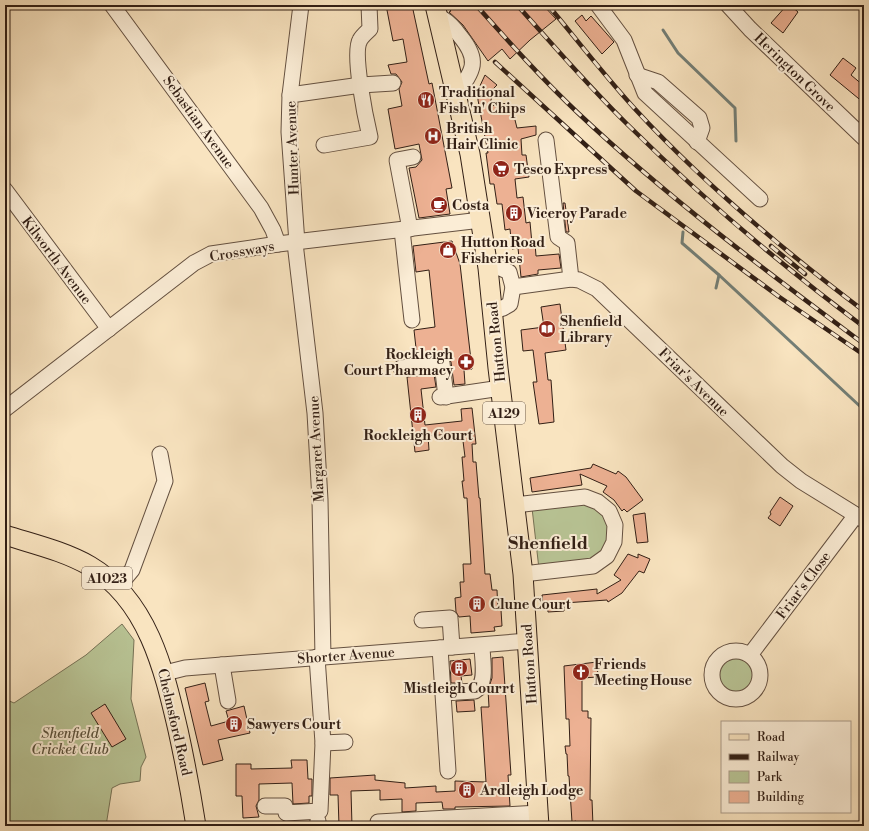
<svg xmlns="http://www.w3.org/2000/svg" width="869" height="831" viewBox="0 0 869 831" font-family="'Libre Bodoni',serif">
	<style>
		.green { fill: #b9c596; stroke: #767256 }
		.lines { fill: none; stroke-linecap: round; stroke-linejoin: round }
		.stream { stroke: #737e76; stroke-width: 3 }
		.building { fill: #edb193; stroke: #321f15 }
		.minor-casing { stroke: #645040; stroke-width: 17 }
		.major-casing { stroke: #321f15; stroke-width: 21 }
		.minor { stroke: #fbedd6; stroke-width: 15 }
		.major { stroke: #f9e4c0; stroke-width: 19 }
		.rail-casing { stroke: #321f15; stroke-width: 4.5 }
		.rail { stroke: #fbedd6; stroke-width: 3; stroke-dasharray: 9; stroke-linecap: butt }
		.labels { text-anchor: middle; stroke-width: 4; stroke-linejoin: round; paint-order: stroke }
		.shield { fill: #fbedd6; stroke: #6e5d4f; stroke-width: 1 }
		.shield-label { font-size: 13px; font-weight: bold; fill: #321f15 }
		.street-label { font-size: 14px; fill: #321f15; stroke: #fbedd6 }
		.poi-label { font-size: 14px; font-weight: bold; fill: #321f15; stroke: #fbedd6; text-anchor: start }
		.park-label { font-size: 14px; font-style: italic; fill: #5a513c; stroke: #fbedd6 }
		.district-label { font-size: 18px; font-weight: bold; fill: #321f15; stroke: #fbedd6 }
	</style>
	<rect width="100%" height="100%" fill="#f9e4c0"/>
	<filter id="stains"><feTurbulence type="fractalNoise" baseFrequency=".005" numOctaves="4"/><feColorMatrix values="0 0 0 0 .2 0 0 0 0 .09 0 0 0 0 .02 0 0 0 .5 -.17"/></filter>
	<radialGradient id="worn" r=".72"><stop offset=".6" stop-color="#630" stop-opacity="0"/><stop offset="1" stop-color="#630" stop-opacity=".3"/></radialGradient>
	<!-- green -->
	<g class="green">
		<polygon points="576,502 595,505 612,525 601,557 539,569 532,508"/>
		<polygon points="122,624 134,640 131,699 146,757 141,767 140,781 120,784 112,788 106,826 5,826 5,699 14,703 86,655"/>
		<circle cx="736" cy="675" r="20"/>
	</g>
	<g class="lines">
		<!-- stream -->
		<g class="stream">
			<polyline points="663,30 678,53 735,108 736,141"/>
			<polyline points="683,232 682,243 719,275 716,288"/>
			<polyline points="719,275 864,410"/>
		</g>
	</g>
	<!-- building -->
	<g class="building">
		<polygon points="386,5 412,5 429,84 432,83 452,188 446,189 450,214 419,218 409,168 416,167 422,160 419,144 395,149 388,109 402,106 399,89 402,82 396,74 391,74 388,65 407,62 403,39 393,41"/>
		<polygon points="446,5 543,5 556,19 530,40 510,59 502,49 488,61 463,25 449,12 451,11"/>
		<polygon points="787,5 790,5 798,12 783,33 771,23"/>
		<polygon points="582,15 586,21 591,16 614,42 602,54 575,21"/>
		<polygon points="843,58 856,68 851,75 864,86 864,103 830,75"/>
		<polygon points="485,75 497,85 493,89 490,106 508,103 510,112 513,112 517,128 536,126 536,135 521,139 522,155 526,155 529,177 515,179 517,198 523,197 526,223 530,222 532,244 535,243 536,256 559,254 561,268 538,270 538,274 521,277 518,248 512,249 510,229 505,230 502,204 497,204 494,184 490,184 486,153 488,153 478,100 478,90"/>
		<polygon points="563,203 565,203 569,232 566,232"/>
		<polygon points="452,241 460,264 472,369 464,370 465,384 454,385 451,362 446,355 417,357 414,330 435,327 429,270 416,272 413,246"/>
		<polygon points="560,304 566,350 545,353 548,380 551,380 554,422 539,424 533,382 537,382 533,350 523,351 521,330 544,327 541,307"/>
		<polygon points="434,374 436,387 421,389 425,425 462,421 461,409 472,408 476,444 472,444 473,462 476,462 479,498 480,498 485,574 490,574 492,590 497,590 498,610 501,610 502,626 494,627 495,631 471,633 470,616 459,617 456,612 455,598 461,597 460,582 464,582 463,564 471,564 467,498 464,498 462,481 464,481 462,457 465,457 462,433 428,436 429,450 415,452 407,377"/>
		<polygon points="593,464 616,474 618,471 626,477 643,500 627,512 624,509 622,511 614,500 603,492 607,486 580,474 582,485 532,492 530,478 591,468"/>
		<polygon points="780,497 793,506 780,526 768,518 771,514 770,512"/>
		<polygon points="645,513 648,542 637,543 633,515"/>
		<polygon points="628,554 638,558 638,554 650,559 644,573 639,571 622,593 608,602 607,600 564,603 564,611 548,612 547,604 543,605 542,595 597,589 597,594 621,580 614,575"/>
		<polygon points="503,657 511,775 508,775 510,806 455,807 455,809 443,809 442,802 416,803 416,811 402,812 402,799 380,800 380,790 351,791 352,826 339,826 338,795 330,795 330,778 375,775 375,780 405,783 405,788 436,786 436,792 455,791 455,781 486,782 481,707 489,707 488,690 492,678 492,658"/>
		<polygon points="470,659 472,675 461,676 462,683 451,683 450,661"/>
		<polygon points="597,662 598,677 582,678 582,711 588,711 588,718 591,718 590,800 592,800 593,826 576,826 576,821 572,822 569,776 568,776 567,754 566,754 565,746 570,746 569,719 566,719 564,666"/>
		<polygon points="205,683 209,701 205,702 211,726 229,721 226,711 244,706 250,733 218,740 223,760 203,765 185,688"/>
		<polygon points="474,700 475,711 457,712 456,701"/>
		<polygon points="105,704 126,739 112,747 91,713"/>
		<polygon points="291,760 307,760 308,779 312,779 312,796 309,796 309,803 293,804 292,783 259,784 259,800 256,806 259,817 243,818 242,796 236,796 236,764 251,764 251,769 292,768"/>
	</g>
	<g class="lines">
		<!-- minor casing -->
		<g class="minor-casing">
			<g id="minor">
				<polyline points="112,5 261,208 273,230 278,244"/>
				<polyline points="598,5 624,40 645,93 760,199"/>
				<polyline points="728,5 750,29 864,138"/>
				<path d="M443 19C450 23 455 29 460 36 480 60 474 71 456 93"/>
				<polyline points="637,75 658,82 699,118 702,128 697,142"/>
				<polyline points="290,95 361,85 393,83"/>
				<polyline points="546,140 558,237 567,243 571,279"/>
				<path d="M324 145 370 137C366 120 352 53 360 40 362 36 367 32 370 29L369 5"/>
				<polyline points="5,190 109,329"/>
				<polyline points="410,229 397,160 413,157"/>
				<polyline points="402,230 412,320"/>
				<polyline points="295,243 315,413 320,500 323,657"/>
				<polyline points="297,243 289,132 290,95 301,5"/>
				<polyline points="488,268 500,268 509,272 513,287 510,304 503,308 493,311"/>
				<polyline points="513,287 571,279 579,280 597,289 782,466 801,481 864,520"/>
				<polyline points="401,368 442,363 446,397"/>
				<polyline points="440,397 501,388"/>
				<polyline points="5,409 194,263 211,254 278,244 481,220"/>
				<polyline points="515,505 585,497 598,502 609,511 615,525 614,542 607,556 593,566 523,574"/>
				<polyline points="117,588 132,570 165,481 160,454"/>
				<polyline points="422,620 450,618 452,647"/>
				<polyline points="440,648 448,771"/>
				<circle cx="736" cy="675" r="24"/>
				<polyline points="750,655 856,515"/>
				<polyline points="222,665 228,701"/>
				<polyline points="165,673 185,668 222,665 528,641"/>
				<path d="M443 693 475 691C488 684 482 659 482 646"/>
				<polyline points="323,743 345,742"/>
				<polyline points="265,806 285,806 286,813 320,811 323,743 317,657"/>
				<polyline points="378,822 539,813"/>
				<polyline points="317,826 318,821"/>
			</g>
		</g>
		<!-- major casing -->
		<g class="major-casing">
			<g id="major">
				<polyline points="435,5 470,154 488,268 498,368 523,574 539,826"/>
				<path d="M5 535C33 544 64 551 90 566 148 600 164 670 178 730 185 762 191 794 196 826"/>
			</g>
		</g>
		<!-- minor -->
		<use href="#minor" class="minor"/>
		<!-- major -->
		<use href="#major" class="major"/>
		<!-- rail casing -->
		<g class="rail-casing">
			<g id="rail">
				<path d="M476 5C509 42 542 79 578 113 667 197 766 271 864 344"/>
				<path d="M517 5C554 46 589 87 628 125 702 198 781 265 864 327"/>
				<path d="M548 5C577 40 605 76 635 109 704 184 783 250 864 311"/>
				<polyline points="495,62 636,191 778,296 864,355"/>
				<polyline points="771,246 805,274"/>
			</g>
		</g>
		<!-- rail -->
		<use href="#rail" class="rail"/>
	</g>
	<!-- icons -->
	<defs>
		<g id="restaurant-disc" transform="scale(0.9)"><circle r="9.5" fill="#8f2418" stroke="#fbedd6"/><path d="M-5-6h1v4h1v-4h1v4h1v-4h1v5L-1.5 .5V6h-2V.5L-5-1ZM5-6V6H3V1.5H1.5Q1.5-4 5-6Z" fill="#fff"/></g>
		<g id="hospital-disc" transform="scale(0.9)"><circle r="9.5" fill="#8f2418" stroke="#fbedd6"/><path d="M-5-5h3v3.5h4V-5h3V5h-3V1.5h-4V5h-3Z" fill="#fff"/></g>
		<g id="supermarket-disc" transform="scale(0.9)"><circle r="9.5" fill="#8f2418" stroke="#fbedd6"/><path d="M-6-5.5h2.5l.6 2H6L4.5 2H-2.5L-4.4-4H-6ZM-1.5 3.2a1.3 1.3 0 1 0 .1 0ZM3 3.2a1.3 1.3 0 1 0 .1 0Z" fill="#fff"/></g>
		<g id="cafe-disc" transform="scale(0.9)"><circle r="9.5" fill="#8f2418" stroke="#fbedd6"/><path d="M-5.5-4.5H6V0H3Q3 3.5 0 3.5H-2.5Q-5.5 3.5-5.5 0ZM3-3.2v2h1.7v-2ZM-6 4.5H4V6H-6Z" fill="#fff"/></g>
		<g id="building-disc" transform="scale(0.9)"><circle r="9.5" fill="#8f2418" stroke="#fbedd6"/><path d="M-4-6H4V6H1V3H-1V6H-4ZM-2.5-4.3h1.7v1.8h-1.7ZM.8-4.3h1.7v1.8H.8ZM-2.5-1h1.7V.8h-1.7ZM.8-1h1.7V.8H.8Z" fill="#fff"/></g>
		<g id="shop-disc" transform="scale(0.9)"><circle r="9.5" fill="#8f2418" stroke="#fbedd6"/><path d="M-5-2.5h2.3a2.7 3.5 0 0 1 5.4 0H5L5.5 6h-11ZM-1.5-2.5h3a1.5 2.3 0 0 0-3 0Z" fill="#fff"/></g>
		<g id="library-disc" transform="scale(0.9)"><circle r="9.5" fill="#8f2418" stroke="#fbedd6"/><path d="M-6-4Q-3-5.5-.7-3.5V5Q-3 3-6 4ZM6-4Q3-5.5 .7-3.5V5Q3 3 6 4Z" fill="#fff"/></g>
		<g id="pharmacy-disc" transform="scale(0.9)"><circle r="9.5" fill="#8f2418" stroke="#fbedd6"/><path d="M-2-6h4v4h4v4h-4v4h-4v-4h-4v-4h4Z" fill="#fff"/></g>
		<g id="church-disc" transform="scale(0.9)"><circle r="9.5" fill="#8f2418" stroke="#fbedd6"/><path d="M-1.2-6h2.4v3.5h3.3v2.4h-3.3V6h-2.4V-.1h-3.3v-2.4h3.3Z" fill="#fff"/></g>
	</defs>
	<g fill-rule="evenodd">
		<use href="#restaurant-disc" x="426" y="100"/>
		<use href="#hospital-disc" x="433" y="136"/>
		<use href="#supermarket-disc" x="501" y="169"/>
		<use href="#cafe-disc" x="439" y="205"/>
		<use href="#building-disc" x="514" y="213"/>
		<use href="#shop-disc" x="448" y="250"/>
		<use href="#library-disc" x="547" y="329"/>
		<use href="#pharmacy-disc" x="466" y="362"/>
		<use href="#building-disc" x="418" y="415"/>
		<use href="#building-disc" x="477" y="604"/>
		<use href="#building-disc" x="459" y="668"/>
		<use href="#church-disc" x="581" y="672"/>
		<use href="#building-disc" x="234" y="724"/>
		<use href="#building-disc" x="467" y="790"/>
	</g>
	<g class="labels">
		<!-- shield labels -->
		<g class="shield">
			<rect x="483" y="402" width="42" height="22" rx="3"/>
			<rect x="82" y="567" width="50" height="22" rx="3"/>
		</g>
		<g class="shield-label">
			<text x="504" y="418">A129</text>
			<text x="107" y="583">A1023</text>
		</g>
		<!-- street labels -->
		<g class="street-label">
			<text transform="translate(795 72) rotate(44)" y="5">Herington Grove</text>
			<text transform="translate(199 122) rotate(54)" y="5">Sebastian Avenue</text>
			<text transform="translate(292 148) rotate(-92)" y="5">Hunter Avenue</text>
			<text transform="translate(242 251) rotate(-10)" y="5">Crossways</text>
			<text transform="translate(57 260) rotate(53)" y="5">Kilworth Avenue</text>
			<text transform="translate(496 342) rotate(-96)" y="5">Hutton Road</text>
			<text transform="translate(694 382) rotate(44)" y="5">Friar's Avenue</text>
			<text transform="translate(316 449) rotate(-93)" y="5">Margaret Avenue</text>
			<text transform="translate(803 585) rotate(-53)" y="5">Friar's Close</text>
			<text transform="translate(346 655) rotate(-4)" y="5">Shorter Avenue</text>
			<text transform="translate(529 664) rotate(-94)" y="5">Hutton Road</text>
			<text transform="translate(175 722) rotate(77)" y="5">Chelmsford Road</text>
		</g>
		<!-- poi labels -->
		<g class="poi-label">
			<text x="439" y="97">Traditional<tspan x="439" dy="16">Fish 'n' Chips</tspan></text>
			<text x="446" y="133">British<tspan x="446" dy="16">Hair Clinic</tspan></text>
			<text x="514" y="174">Tesco Express</text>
			<text x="452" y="210">Costa</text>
			<text x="527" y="218">Viceroy Parade</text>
			<text x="461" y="247">Hutton Road<tspan x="461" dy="16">Fisheries</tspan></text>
			<text x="560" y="326">Shenfield<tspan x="560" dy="16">Library</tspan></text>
			<text x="453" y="359" text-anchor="end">Rockleigh<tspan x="453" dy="16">Court Pharmacy</tspan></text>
			<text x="418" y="440" text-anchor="middle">Rockleigh Court</text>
			<text x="490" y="609">Clune Court</text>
			<text x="594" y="669">Friends<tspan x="594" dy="16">Meeting House</tspan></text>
			<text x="459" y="693" text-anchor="middle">Mistleigh Courrt</text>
			<text x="247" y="729">Sawyers Court</text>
			<text x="480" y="795">Ardleigh Lodge</text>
		</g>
		<!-- park labels -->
		<g class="park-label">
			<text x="70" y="738">Shenfield<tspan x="70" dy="16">Cricket Club</tspan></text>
		</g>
		<!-- district labels -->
		<g class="district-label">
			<text x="548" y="549">Shenfield</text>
		</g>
	</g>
	<!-- margin -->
	<rect width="869" height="831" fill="none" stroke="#f9e4c0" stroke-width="20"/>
	<rect x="6" y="6" width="857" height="819" fill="none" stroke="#321f15" stroke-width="2"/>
	<rect x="10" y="10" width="849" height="811" fill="none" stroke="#321f15"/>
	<!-- legend -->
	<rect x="721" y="721" width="130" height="92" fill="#fbedd6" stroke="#ab9b89"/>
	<rect x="729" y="734" width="20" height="6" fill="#f9e4c0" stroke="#ab9b89"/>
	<text x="757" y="741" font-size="12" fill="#321f15">Road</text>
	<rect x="729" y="754" width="20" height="6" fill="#321f15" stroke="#ab9b89"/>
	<text x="757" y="761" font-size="12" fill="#321f15">Railway</text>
	<rect x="729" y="771" width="20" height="12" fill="#b9c596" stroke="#ab9b89"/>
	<text x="757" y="781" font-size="12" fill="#321f15">Park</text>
	<rect x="729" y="791" width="20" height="12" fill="#edb193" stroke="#ab9b89"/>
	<text x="757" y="801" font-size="12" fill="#321f15">Building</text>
	<rect width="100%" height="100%" filter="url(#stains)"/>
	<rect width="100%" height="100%" fill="url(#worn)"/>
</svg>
